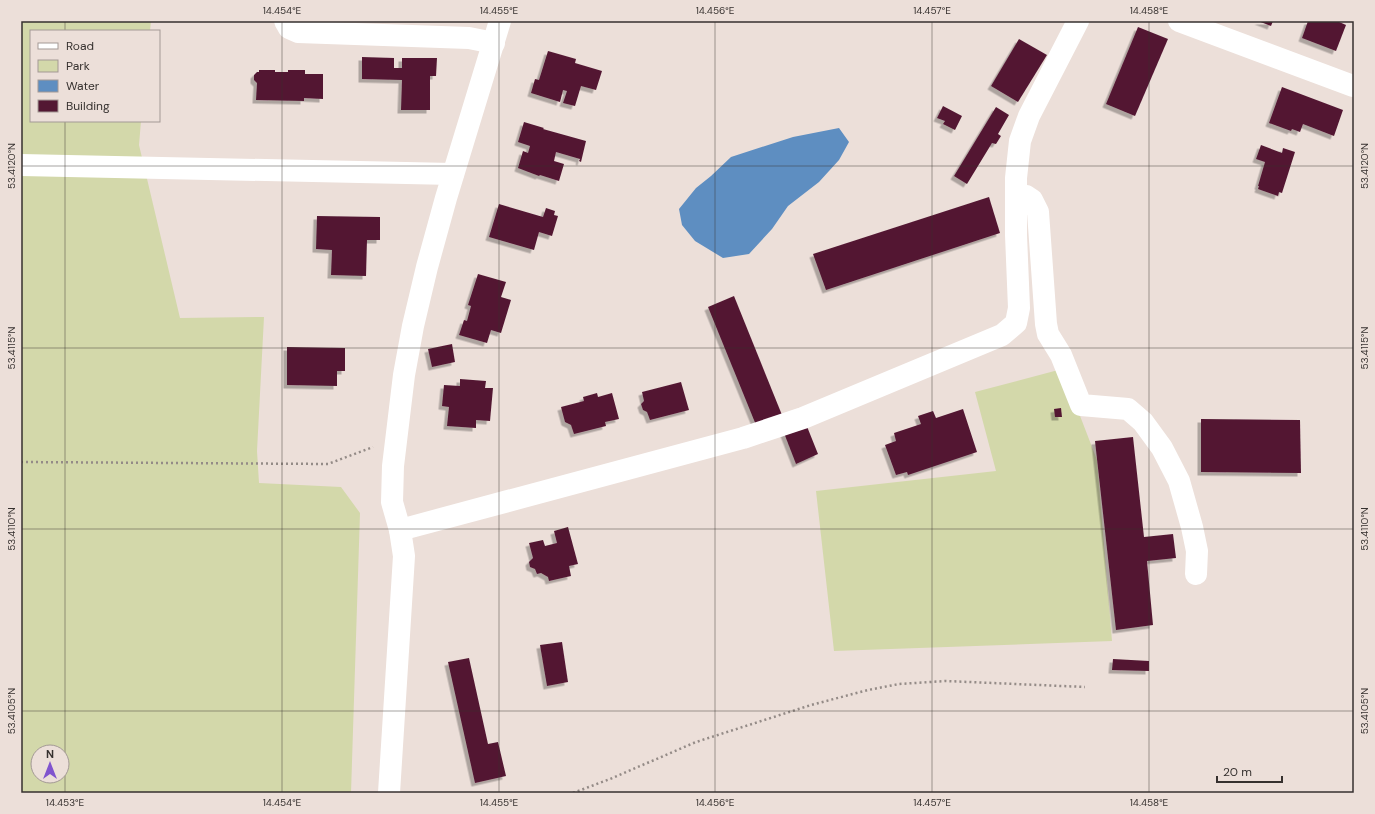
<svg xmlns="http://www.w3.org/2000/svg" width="1375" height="814" viewBox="0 0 1375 814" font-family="'DM Sans',sans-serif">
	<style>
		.green { fill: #d3d8aa; fill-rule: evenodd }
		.water { fill: #5e8ec1 }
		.building { fill: #531833; filter: url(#shadow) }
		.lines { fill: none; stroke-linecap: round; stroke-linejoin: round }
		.path { stroke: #948b87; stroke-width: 2.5; stroke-dasharray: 2 3; stroke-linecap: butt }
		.minor { stroke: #fff; stroke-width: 22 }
		.ticks { fill: none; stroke: #36312f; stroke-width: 1; stroke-opacity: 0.45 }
		.neatline { fill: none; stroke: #36312f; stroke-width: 1.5 }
		.ticks-label { font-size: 10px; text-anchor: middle; fill: #36312f }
	</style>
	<defs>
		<filter id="shadow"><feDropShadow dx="-3.5" dy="3.5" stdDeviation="0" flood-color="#0004"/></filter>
	</defs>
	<rect width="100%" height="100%" fill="#ecdfd9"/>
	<!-- green -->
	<g class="green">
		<path d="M21 21H151L150 31H31V121H141L139 145 180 318 264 317 257 451 259 483 341 487 360 513 351 793H21ZM38 752H62V776H38Z"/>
		<polygon points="1062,369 1097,460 1112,641 834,651 816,491 996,471 975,392"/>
	</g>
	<!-- water -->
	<polygon class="water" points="839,128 849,142 839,160 819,182 788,206 772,229 749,254 723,258 695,241 682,225 679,209 696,188 711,176 731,157 793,137"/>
	<!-- building -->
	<g class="building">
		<polygon points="1258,21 1273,21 1271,26"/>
		<polygon points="1308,21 1337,21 1346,25 1336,51 1302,38"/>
		<polygon points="1138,27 1168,39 1135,116 1106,104"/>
		<polygon points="1019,39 1047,55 1018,102 991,86"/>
		<polygon points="548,51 576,59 575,63 602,71 596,90 581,86 575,106 563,103 567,91 563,90 560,102 531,93 535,79 539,80"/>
		<polygon points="362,57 394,58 394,68 402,68 402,58 437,58 436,76 430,76 430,110 401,110 402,80 362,79"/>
		<polygon points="259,70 275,70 275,72 288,72 288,70 305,70 305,74 323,74 323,99 304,98 304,101 256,100 257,83 254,80 254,75 257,72 259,72"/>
		<polygon points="1282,87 1343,110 1334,136 1303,124 1300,132 1292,129 1291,131 1269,123"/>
		<polygon points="943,106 962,116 955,130 943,124 945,121 937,118"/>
		<polygon points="996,107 1009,115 998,134 1001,136 996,144 992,143 967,184 954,176"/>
		<polygon points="524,122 544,128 543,129 586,141 581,162 579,161 580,159 556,152 554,161 564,164 559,181 540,175 539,176 518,168 523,151 528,153 530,146 518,142"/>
		<polygon points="1261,145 1282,153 1283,148 1295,152 1282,193 1279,192 1278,196 1258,189 1259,186 1258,186 1265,162 1256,159"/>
		<polygon points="989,197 1000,233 826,290 813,254"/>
		<polygon points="499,204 543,217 546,208 555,211 554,215 558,216 552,236 539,232 534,250 489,237"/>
		<polygon points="317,216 380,217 380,240 367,240 366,276 331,275 332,250 316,249"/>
		<polygon points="478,274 506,282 501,297 511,300 501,333 491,330 487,343 459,335 464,320 467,321 471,306 468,305"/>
		<polygon points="734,296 782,415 756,425 708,307"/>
		<polygon points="452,344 455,362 432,367 428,349"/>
		<polygon points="287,347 345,348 345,371 337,371 337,386 287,385"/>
		<polygon points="460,379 486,381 485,388 493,388 490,421 476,420 476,428 447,426 449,407 442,406 444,385 460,386"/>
		<polygon points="681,382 689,410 650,420 647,412 643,410 641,404 644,401 642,392"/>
		<polygon points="597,393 598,397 612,393 619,419 605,422 606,426 574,434 571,425 565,422 561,407 584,401 583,397"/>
		<polygon points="1061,408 1062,417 1055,417 1054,409"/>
		<polygon points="963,409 977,452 908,475 907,472 896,475 885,445 896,441 894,433 921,424 918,416 933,411 936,418"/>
		<polygon points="1201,419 1300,420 1301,473 1201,472"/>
		<polygon points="806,424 818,454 796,464 784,433"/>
		<polygon points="1133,437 1144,537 1173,534 1176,558 1147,561 1153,625 1116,630 1095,441"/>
		<polygon points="568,527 578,564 569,566 571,576 549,581 548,577 541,573 537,574 535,569 530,567 529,562 533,558 529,543 543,540 545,546 557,543 554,531"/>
		<polygon points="562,642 568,682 547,686 540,645"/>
		<polygon points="469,658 488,744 498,742 506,776 475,783 448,662"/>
		<polygon points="1113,659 1149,661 1149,671 1112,670"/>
	</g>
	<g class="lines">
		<!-- path -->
		<g class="path">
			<polyline points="21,462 328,464 373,447"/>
			<polyline points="573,793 610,779 696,742 811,705 868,690 899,684 946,681 1085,687"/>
		</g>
		<!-- minor -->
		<g class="minor">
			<polyline points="285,21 289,28 298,32 469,38 494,43"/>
			<polyline points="1179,21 1353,86"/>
			<polyline points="21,165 453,174"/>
			<polyline points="1016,195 1026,196 1032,200 1038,212 1046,324 1048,334 1061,355 1081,405 1128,409 1143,422 1162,448 1179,481 1192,527 1197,551 1196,574"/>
			<polyline points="400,530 743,438 803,418 1002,335 1016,323 1019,308 1016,235 1016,178 1020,141 1029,116 1078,21"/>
			<polyline points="389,793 404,556 400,530 392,502 393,466 404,375 413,326 427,267 446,198 500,21"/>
		</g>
	</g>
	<!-- ticks -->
	<path class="ticks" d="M65 21V31M282 21V793M499 21V793M715 21V793M932 21V793M1149 21V793M65 121V793M21 166H1354M21 348H1354M21 529H1354M21 711H1354"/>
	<!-- border -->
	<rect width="1375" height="814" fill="none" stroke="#ecdfd9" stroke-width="44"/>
	<!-- legend -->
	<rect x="30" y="30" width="130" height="92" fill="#ecdfd9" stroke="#a39995"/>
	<rect x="38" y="43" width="20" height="6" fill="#ffffff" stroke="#a39995"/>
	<text x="66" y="50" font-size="12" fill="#36312f">Road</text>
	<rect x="38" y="60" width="20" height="12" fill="#d3d8aa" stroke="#a39995"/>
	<text x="66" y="70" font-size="12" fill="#36312f">Park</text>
	<rect x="38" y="80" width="20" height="12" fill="#5e8ec1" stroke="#a39995"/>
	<text x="66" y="90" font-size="12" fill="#36312f">Water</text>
	<rect x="38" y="100" width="20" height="12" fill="#531833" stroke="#a39995"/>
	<text x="66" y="110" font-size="12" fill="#36312f">Building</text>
	<!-- north arrow -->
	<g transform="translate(50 764)"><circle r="19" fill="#ecdfd9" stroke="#a39995"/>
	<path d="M0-3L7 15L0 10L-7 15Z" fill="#8154ce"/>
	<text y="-6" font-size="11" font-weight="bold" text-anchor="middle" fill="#36312f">N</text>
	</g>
	<!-- scale -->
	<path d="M1217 776v6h65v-6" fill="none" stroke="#36312f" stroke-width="2"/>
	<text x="1223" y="776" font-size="12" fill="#36312f" stroke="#ecdfd9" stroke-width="3" paint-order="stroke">20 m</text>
	<rect x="22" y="22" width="1331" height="770" class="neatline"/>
	<g class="ticks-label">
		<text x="282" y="14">14.454°E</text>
		<text x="499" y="14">14.455°E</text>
		<text x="715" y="14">14.456°E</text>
		<text x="932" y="14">14.457°E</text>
		<text x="1149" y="14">14.458°E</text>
		<text transform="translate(11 166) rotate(-90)" y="4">53.4120°N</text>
		<text transform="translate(1364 166) rotate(-90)" y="4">53.4120°N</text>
		<text transform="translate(11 348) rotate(-90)" y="4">53.4115°N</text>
		<text transform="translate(1364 348) rotate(-90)" y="4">53.4115°N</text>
		<text transform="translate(11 529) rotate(-90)" y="4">53.4110°N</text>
		<text transform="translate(1364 529) rotate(-90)" y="4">53.4110°N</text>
		<text transform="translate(11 711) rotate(-90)" y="4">53.4105°N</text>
		<text transform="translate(1364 711) rotate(-90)" y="4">53.4105°N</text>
		<text x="65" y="806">14.453°E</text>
		<text x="282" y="806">14.454°E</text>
		<text x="499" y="806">14.455°E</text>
		<text x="715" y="806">14.456°E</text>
		<text x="932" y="806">14.457°E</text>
		<text x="1149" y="806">14.458°E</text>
	</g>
</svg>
